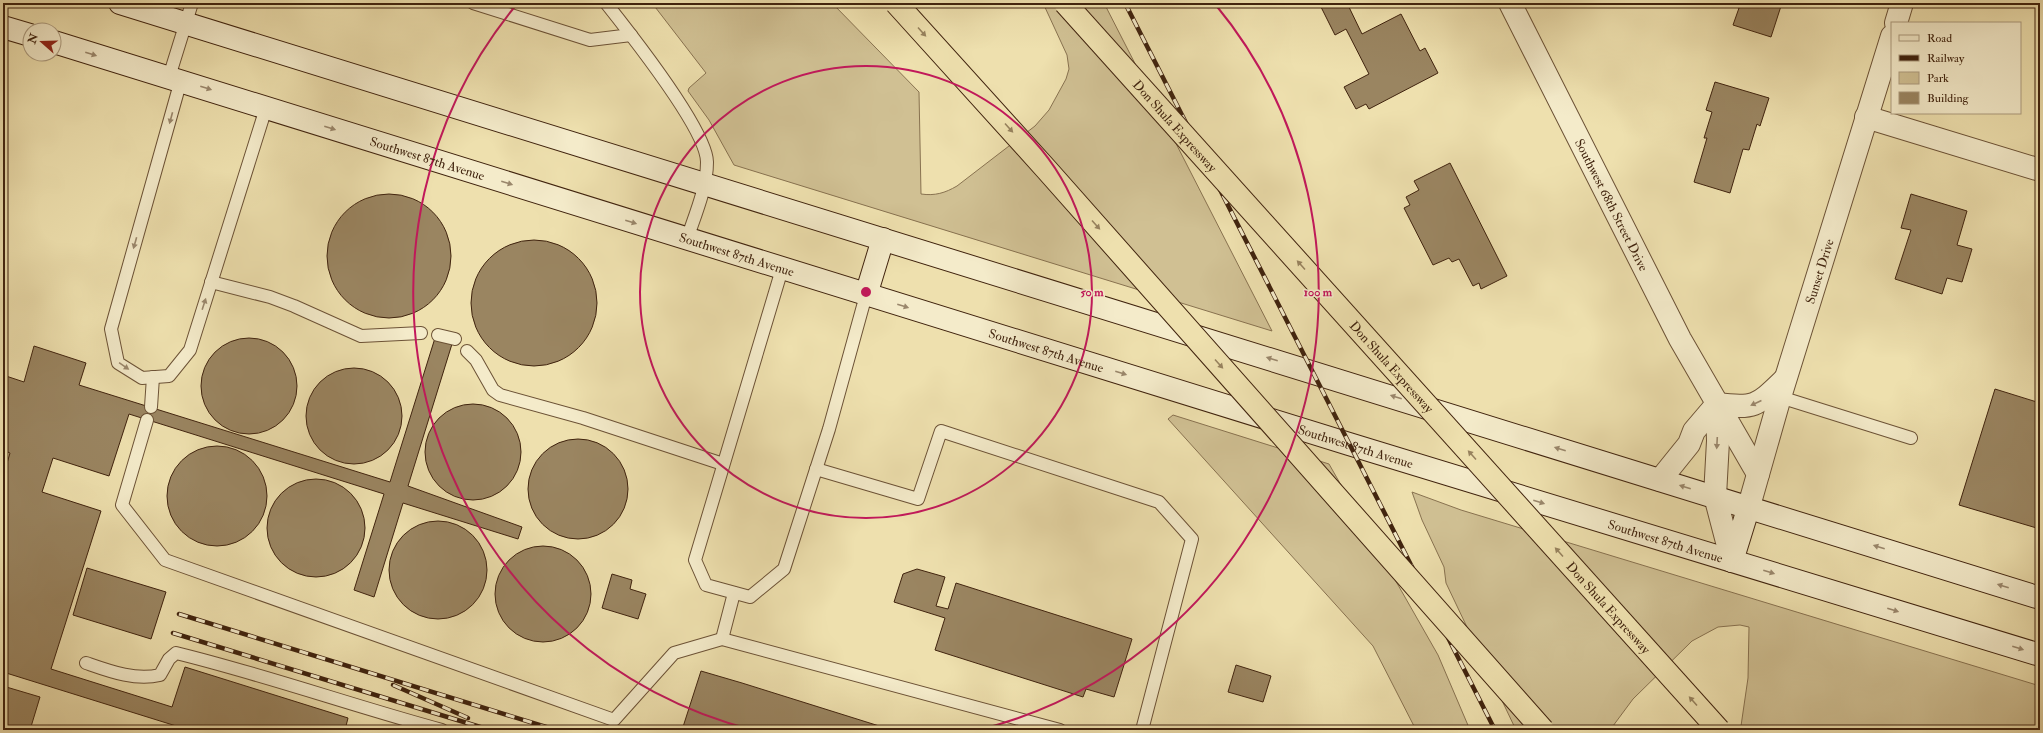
<svg xmlns="http://www.w3.org/2000/svg" width="2043" height="733" viewBox="0 0 2043 733" font-family="'IM FELL Double Pica',serif">
	<style>
		.green { fill: #d0c093; stroke: #887250 }
		.building { fill: #9a8561; stroke: #40230e }
		.lines { fill: none; stroke-linecap: round; stroke-linejoin: round }
		.service-casing { stroke: #6c5236; stroke-width: 14 }
		.minor-casing { stroke: #6c5236; stroke-width: 24 }
		.secondary-casing { stroke: #40230e; stroke-width: 24 }
		.service { stroke: #f4ebca; stroke-width: 12 }
		.minor { stroke: #f4ebca; stroke-width: 22 }
		.secondary { stroke: #f4ebca; stroke-width: 22 }
		.rail-casing { stroke: #40230e; stroke-width: 4.5 }
		.rail { stroke: #f4ebca; stroke-width: 3; stroke-dasharray: 9; stroke-linecap: butt }
		.motorway-bridge-casing { stroke: #40230e; stroke-width: 24; stroke-linecap: butt }
		.motorway-bridge { stroke: #eee0ae; stroke-width: 22 }
		.oneway { fill: #97825e }
		.oneway2 { fill: #9a876c }
		.ring { fill: none; stroke: #c2185b; stroke-width: 2 }
		.labels { text-anchor: middle; stroke-width: 3; stroke-linejoin: round; paint-order: stroke }
		.street-label { font-size: 13px; fill: #40230e; stroke: #f4ebca }
		.centre { fill: #c2185b; stroke: #f4ebca; stroke-width: 2 }
		.ring-label { font-size: 12px; text-anchor: middle; font-weight: bold; fill: #c2185b; stroke: #f4ebca; stroke-width: 3; stroke-linejoin: round; paint-order: stroke }
	</style>
	<rect width="100%" height="100%" fill="#eee0ae"/>
	<filter id="stains"><feTurbulence type="fractalNoise" baseFrequency=".005" numOctaves="4"/><feColorMatrix values="0 0 0 0 .2 0 0 0 0 .09 0 0 0 0 .02 0 0 0 .5 -.17"/></filter>
	<radialGradient id="worn" r=".72"><stop offset=".6" stop-color="#630" stop-opacity="0"/><stop offset="1" stop-color="#630" stop-opacity=".3"/></radialGradient>
	<!-- green -->
	<g class="green">
		<path d="M652 3H832L919 92 921 194C935 196 945 193 957 186L1035 126 1049 110 1066 79 1069 69 1067 55 1043 3H1104L1272 331 734 165 709 120 688 91 689 88 706 73Z"/>
		<polygon points="1173,415 1329,464 1438,655 1470,730 1416,730 1373,646 1168,419"/>
		<polygon points="1412,492 1461,510 2040,686 2040,730 1746,730 1741,726 1748,678 1749,627 1740,625 1718,627 1692,641 1633,699 1610,730 1516,730 1446,583 1444,567 1422,520"/>
	</g>
	<!-- building -->
	<g class="building">
		<polygon points="1319,3 1347,3 1362,34 1401,14 1420,51 1425,48 1438,73 1369,109 1366,104 1356,109 1344,87 1369,74 1346,29 1335,35"/>
		<polygon points="1722,3 1782,3 1771,37 1733,25 1739,8"/>
		<polygon points="1715,82 1769,98 1760,126 1757,124 1749,150 1743,149 1730,193 1694,182 1707,138 1704,138 1712,112 1706,110"/>
		<polygon points="1450,163 1507,276 1481,289 1479,283 1473,286 1459,259 1452,262 1449,258 1433,265 1404,208 1410,205 1406,197 1419,190 1414,181"/>
		<circle cx="389" cy="256" r="62"/>
		<polygon points="1911,194 1967,211 1957,245 1972,249 1962,282 1947,278 1942,294 1895,279 1911,230 1901,228"/>
		<circle cx="534" cy="303" r="63"/>
		<circle cx="249" cy="386" r="48"/>
		<polygon points="435,338 452,344 408,486 522,527 518,539 403,503 374,597 354,590 384,494 129,414 109,476 53,458 42,492 101,511 51,669 172,707 185,667 348,718 345,730 189,730 3,672 3,477 10,453 3,450 3,375 24,382 34,346 86,363 79,385 390,482"/>
		<circle cx="354" cy="416" r="48"/>
		<polygon points="1995,389 2040,403 2040,529 1959,505"/>
		<circle cx="473" cy="452" r="48"/>
		<circle cx="578" cy="489" r="50"/>
		<circle cx="217" cy="496" r="50"/>
		<circle cx="316" cy="528" r="49"/>
		<circle cx="438" cy="570" r="49"/>
		<circle cx="543" cy="594" r="48"/>
		<polygon points="87,568 166,592 151,639 73,615"/>
		<polygon points="917,569 945,577 936,606 948,609 956,583 1132,639 1114,697 1086,689 1083,697 935,650 945,618 894,602 903,574"/>
		<polygon points="612,574 632,580 630,589 646,594 638,619 602,608"/>
		<polygon points="1236,665 1271,676 1263,702 1228,692"/>
		<polygon points="701,671 742,683 892,730 682,730"/>
		<polygon points="3,686 40,697 30,730 3,730"/>
	</g>
	<g class="lines">
		<!-- service casing -->
		<g class="service-casing">
			<g id="service">
				<polyline points="473,3 590,40 631,35"/>
				<path d="M606 3C629 32 707 130 707 162 707 188 695 215 687 239"/>
				<polyline points="169,77 192,3"/>
				<polyline points="181,80 111,329 118,363 142,378 169,376 190,350 266,108"/>
				<polyline points="782,269 695,560 706,585 750,597 784,569 829,429 866,295"/>
				<polyline points="211,282 270,297 294,306 361,336 421,333"/>
				<polyline points="438,335 455,339"/>
				<polyline points="467,351 476,360 493,390 500,395 583,418 723,464"/>
				<polyline points="1780,397 1911,438"/>
				<polyline points="151,407 153,377"/>
				<polyline points="147,420 122,505 165,560 614,720 674,653 722,639 1060,730"/>
				<polyline points="816,469 918,499 941,431 1159,502 1192,539 1142,730"/>
				<polyline points="722,639 734,593"/>
				<path d="M86 663C109 671 135 681 160 675L169 659 176 653C266 675 353 706 442 730"/>
			</g>
		</g>
		<!-- minor casing -->
		<g class="minor-casing">
			<g id="minor">
				<path id="s1" d="M1510 3 1680 339 1758 474"/>
				<polyline points="1896,23 1902,3"/>
				<polyline points="1866,117 2040,170"/>
				<path d="M1717 404C1755 409 1757 406 1784 380"/>
				<polyline points="1717,407 1718,441 1715,496 1732,561"/>
				<polyline points="1660,480 1689,444 1694,431 1717,404"/>
				<path id="s2" d="M1749 506 1780 397 1892 36"/>
			</g>
		</g>
		<!-- secondary casing -->
		<g class="secondary-casing">
			<g id="secondary">
				<polyline points="120,3 2040,598"/>
				<polyline points="3,27 30,35"/>
				<path id="s3" d="M54 42 1349 444 2040 655"/>
				<polyline points="866,295 883,239"/>
				<polyline points="1732,561 1749,506"/>
			</g>
		</g>
		<!-- service -->
		<use href="#service" class="service"/>
		<!-- minor -->
		<use href="#minor" class="minor"/>
		<!-- secondary -->
		<use href="#secondary" class="secondary"/>
		<!-- rail casing -->
		<g class="rail-casing">
			<g id="rail">
				<polyline points="1125,3 1495,730"/>
				<polyline points="179,614 556,730"/>
				<polyline points="173,633 490,730"/>
				<polyline points="393,685 468,718"/>
			</g>
		</g>
		<!-- rail -->
		<use href="#rail" class="rail"/>
		<!-- motorway-bridge casing -->
		<g class="motorway-bridge-casing">
			<g id="motorway-bridge">
				<polyline points="896,3 1047,170 1543,730"/>
				<path id="s4" d="M1065 3 1719 730"/>
			</g>
		</g>
		<!-- motorway-bridge -->
		<use href="#motorway-bridge" class="motorway-bridge"/>
	</g>
	<!-- one-way arrows -->
	<defs><path id="oneway-solid" d="M-6-.8H1V-3.2L6.5 0L1 3.2V.8H-6Z"/></defs>
	<g class="oneway">
		<use href="#oneway-solid" transform="translate(922 32) rotate(48)"/>
		<use href="#oneway-solid" transform="translate(1009 128) rotate(48)"/>
		<use href="#oneway-solid" transform="translate(1096 225) rotate(48)"/>
		<use href="#oneway-solid" transform="translate(1301 265) rotate(-132)"/>
		<use href="#oneway-solid" transform="translate(1219 364) rotate(48)"/>
		<use href="#oneway-solid" transform="translate(1472 455) rotate(-132)"/>
		<use href="#oneway-solid" transform="translate(1559 552) rotate(-132)"/>
		<use href="#oneway-solid" transform="translate(1693 701) rotate(-132)"/>
	</g>
	<g class="oneway2">
		<use href="#oneway-solid" transform="translate(91 54) rotate(17)"/>
		<use href="#oneway-solid" transform="translate(206 88) rotate(18)"/>
		<use href="#oneway-solid" transform="translate(171 118) rotate(105)"/>
		<use href="#oneway-solid" transform="translate(330 128) rotate(17)"/>
		<use href="#oneway-solid" transform="translate(507 183) rotate(17)"/>
		<use href="#oneway-solid" transform="translate(631 222) rotate(17)"/>
		<use href="#oneway-solid" transform="translate(135 243) rotate(106)"/>
		<use href="#oneway-solid" transform="translate(204 304) rotate(-72)"/>
		<use href="#oneway-solid" transform="translate(903 306) rotate(17)"/>
		<use href="#oneway-solid" transform="translate(1272 359) rotate(-163)"/>
		<use href="#oneway-solid" transform="translate(124 366) rotate(35)"/>
		<use href="#oneway-solid" transform="translate(1121 373) rotate(17)"/>
		<use href="#oneway-solid" transform="translate(1396 397) rotate(-163)"/>
		<use href="#oneway-solid" transform="translate(1756 403) rotate(155)"/>
		<use href="#oneway-solid" transform="translate(1717 443) rotate(93)"/>
		<use href="#oneway-solid" transform="translate(1560 449) rotate(-163)"/>
		<use href="#oneway-solid" transform="translate(1685 487) rotate(-163)"/>
		<use href="#oneway-solid" transform="translate(1539 502) rotate(17)"/>
		<use href="#oneway-solid" transform="translate(1879 547) rotate(-163)"/>
		<use href="#oneway-solid" transform="translate(1769 572) rotate(17)"/>
		<use href="#oneway-solid" transform="translate(2003 586) rotate(-163)"/>
		<use href="#oneway-solid" transform="translate(1893 610) rotate(17)"/>
		<use href="#oneway-solid" transform="translate(2018 648) rotate(17)"/>
	</g>
	<!-- distance rings -->
	<g class="ring">
		<circle cx="866" cy="292" r="226"/>
		<path d="M753 730A452 452 0 0 1 517 4M1215 4A452 452 0 0 1 979 730"/>
	</g>
	<g class="labels">
		<!-- street labels -->
		<g class="street-label">
			<text dy="5" stroke="none"><textPath href="#s4" startOffset="165">Don Shula Expressway</textPath></text>
			<text dy="5" stroke="none"><textPath href="#s3" startOffset="391">Southwest 87th Avenue</textPath></text>
			<text dy="5" stroke="none"><textPath href="#s1" startOffset="226">Southwest 68th Street Drive</textPath></text>
			<text dy="5" stroke="none"><textPath href="#s3" startOffset="715">Southwest 87th Avenue</textPath></text>
			<text dy="5" stroke="none"><textPath href="#s2" startOffset="245">Sunset Drive</textPath></text>
			<text dy="5" stroke="none"><textPath href="#s3" startOffset="1039">Southwest 87th Avenue</textPath></text>
			<text dy="5" stroke="none"><textPath href="#s4" startOffset="489">Don Shula Expressway</textPath></text>
			<text dy="5" stroke="none"><textPath href="#s3" startOffset="1363">Southwest 87th Avenue</textPath></text>
			<text dy="5" stroke="none"><textPath href="#s3" startOffset="1687">Southwest 87th Avenue</textPath></text>
			<text dy="5" stroke="none"><textPath href="#s4" startOffset="813">Don Shula Expressway</textPath></text>
		</g>
	</g>
	<circle cx="866" cy="292" r="6" class="centre"/>
	<g class="ring-label">
		<text x="1092" y="296">50 m</text>
		<text x="1318" y="296">100 m</text>
	</g>
	<!-- margin -->
	<rect width="2043" height="733" fill="none" stroke="#eee0ae" stroke-width="16"/>
	<rect x="4" y="4" width="2035" height="725" fill="none" stroke="#40230e" stroke-width="2"/>
	<rect x="8" y="8" width="2027" height="717" fill="none" stroke="#40230e"/>
	<!-- legend -->
	<rect x="1891" y="22" width="130" height="92" fill="#f4ebca" stroke="#ac9b7f"/>
	<rect x="1899" y="35" width="20" height="6" fill="#f4ebca" stroke="#ac9b7f"/>
	<text x="1927" y="42" font-size="12" fill="#40230e">Road</text>
	<rect x="1899" y="55" width="20" height="6" fill="#40230e" stroke="#ac9b7f"/>
	<text x="1927" y="62" font-size="12" fill="#40230e">Railway</text>
	<rect x="1899" y="72" width="20" height="12" fill="#d0c093" stroke="#ac9b7f"/>
	<text x="1927" y="82" font-size="12" fill="#40230e">Park</text>
	<rect x="1899" y="92" width="20" height="12" fill="#9a8561" stroke="#ac9b7f"/>
	<text x="1927" y="102" font-size="12" fill="#40230e">Building</text>
	<!-- north arrow -->
	<g transform="translate(42 42) rotate(290)"><circle r="19" fill="#f4ebca" stroke="#ac9b7f"/>
	<path d="M0-3L7 15L0 10L-7 15Z" fill="#8f2418"/>
	<text y="-6" font-size="11" font-weight="bold" text-anchor="middle" fill="#40230e">N</text>
	</g>
	<rect width="100%" height="100%" filter="url(#stains)"/>
	<rect width="100%" height="100%" fill="url(#worn)"/>
</svg>
